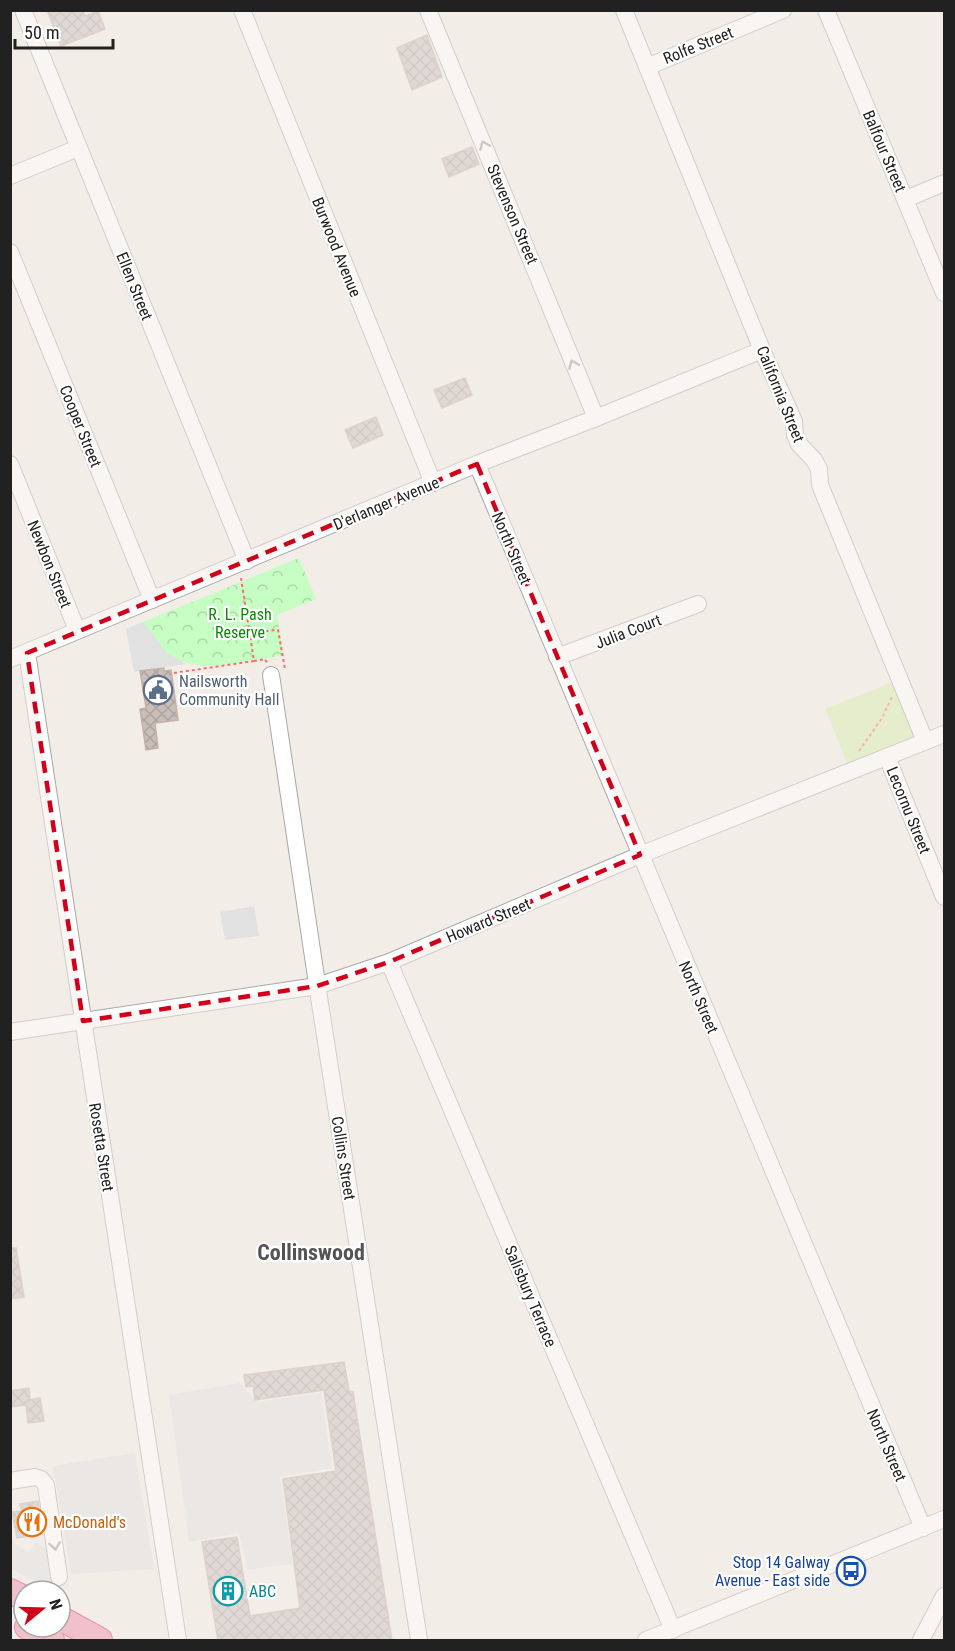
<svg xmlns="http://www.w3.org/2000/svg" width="955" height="1651" viewBox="0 0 955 1651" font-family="'Roboto Condensed',sans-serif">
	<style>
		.grass { fill: #d4eeaa }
		.park { fill: url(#park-crowns) }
		.parking { fill: #e1e1e1 }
		.building { fill: url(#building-cross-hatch); stroke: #c4b1a8; stroke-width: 1.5 }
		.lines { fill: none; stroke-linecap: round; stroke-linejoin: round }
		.minor-casing { stroke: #a8a8a8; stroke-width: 18 }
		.highway-casing { stroke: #e71c7b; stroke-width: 26 }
		.path { stroke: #ff6a6d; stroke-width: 2; stroke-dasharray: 3 3; stroke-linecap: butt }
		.minor { stroke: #fff; stroke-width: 16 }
		.highway { stroke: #ed8aa9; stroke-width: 24 }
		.oneway { stroke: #9b9b9b }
		.marked { fill: none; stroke: #d1001a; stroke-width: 4.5; stroke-dasharray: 12 8; stroke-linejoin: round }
		.labels { text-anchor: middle; stroke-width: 4.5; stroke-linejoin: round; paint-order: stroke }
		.street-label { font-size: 16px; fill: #212121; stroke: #fff }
		.park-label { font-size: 16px; fill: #0a8904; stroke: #fff }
		.service-label { font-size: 16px; fill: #4e5e75; stroke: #fff; text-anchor: start }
		.food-label { font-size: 16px; fill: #c56008; stroke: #fff; text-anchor: start }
		.transit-label { font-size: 16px; fill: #164399; stroke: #fff; text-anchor: end }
		.culture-label { font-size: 16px; fill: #0d838f; stroke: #fff; text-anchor: start }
		.district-label { font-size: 22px; font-weight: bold; fill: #545454; stroke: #fff }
	</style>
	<defs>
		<pattern id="park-crowns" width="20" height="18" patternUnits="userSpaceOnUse" patternTransform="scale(1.5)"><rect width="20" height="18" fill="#c5fdc2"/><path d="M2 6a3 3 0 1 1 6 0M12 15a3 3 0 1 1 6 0" fill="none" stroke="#a9d9a6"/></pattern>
		<pattern id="building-cross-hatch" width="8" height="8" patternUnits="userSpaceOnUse" patternTransform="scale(1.5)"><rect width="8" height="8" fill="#cabeb9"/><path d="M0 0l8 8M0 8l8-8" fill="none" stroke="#ada39f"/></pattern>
	</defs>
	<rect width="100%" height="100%" fill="#f2ede7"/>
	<!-- grass -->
	<polygon class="grass" points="898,680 922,739 849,768 825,709"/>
	<!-- park -->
	<path class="park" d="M299 558 316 599 277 615 284 655C251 660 193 678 166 652 157 644 150 632 143 622Z"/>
	<!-- parking -->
	<g class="parking">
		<polygon points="143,622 167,653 186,664 134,672 126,629"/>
		<polygon points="254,906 259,936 225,940 220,912"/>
		<polygon points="240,1383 256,1402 321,1393 332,1468 280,1477 293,1564 247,1570 239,1533 189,1542 169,1395"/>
		<polygon points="135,1453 154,1569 71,1574 53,1466"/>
		<polygon points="10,1525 13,1543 29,1553 35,1542 52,1553 48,1562 52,1579 48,1589 11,1569"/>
	</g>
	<!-- building -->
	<g class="building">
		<polygon points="47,10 83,10 85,16 98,11 105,29 61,46"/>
		<polygon points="427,35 442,77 412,90 397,48"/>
		<polygon points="472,147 479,164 449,177 442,159"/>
		<polygon points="465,378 472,395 442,408 434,390"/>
		<polygon points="376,417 383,435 353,448 345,430"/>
		<polygon points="164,668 164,671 171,670 178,720 155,723 158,748 146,750 140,709 146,708 140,671"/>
		<polygon points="10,1248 16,1248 24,1297 10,1299"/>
		<polygon points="344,1362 349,1391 353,1392 392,1641 218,1641 202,1542 237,1537 250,1616 300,1608 283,1479 336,1471 324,1390 255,1400 253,1386 246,1387 244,1375"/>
		<polygon points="29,1388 30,1400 40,1398 44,1421 28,1423 26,1405 10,1407 10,1391"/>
		<polygon points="38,1501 42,1534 17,1538 12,1512 22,1511 20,1504"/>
	</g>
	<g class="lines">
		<!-- minor casing -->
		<g class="minor-casing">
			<g id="minor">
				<polyline points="23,10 247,561"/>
				<polyline points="242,10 433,483"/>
				<polyline points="428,10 596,418"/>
				<polyline points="624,10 762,350 794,421 795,435 799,444 814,460 819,469 820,485 925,741"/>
				<polyline points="826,10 944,293"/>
				<polyline points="647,67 783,10"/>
				<polyline points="10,176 78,148"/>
				<polyline points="906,199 944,183"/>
				<polyline points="10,252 152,600"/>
				<polyline points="10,464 77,630"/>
				<polyline points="477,464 923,1528"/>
				<polyline points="27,653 178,1640"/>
				<polyline points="557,657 698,604"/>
				<polyline points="10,659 477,464 596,418 762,350"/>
				<polyline points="271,675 319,997 419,1640"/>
				<polyline points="887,757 944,897"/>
				<polyline points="389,962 673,1630"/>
				<polyline points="10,1032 317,986 389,962 640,855 944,734"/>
				<polyline points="10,1481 35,1477 41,1479 46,1485 59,1577"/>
				<polyline points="646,1640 944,1519"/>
				<polyline points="921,1640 944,1596"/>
			</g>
		</g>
		<!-- highway casing -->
		<g class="highway-casing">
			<g id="highway">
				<polyline points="10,1591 24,1598"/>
				<polyline points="60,1618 100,1640"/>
				<polyline points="27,1627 52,1640"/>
			</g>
		</g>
		<!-- path -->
		<g class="path">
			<polyline points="241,578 254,661 265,659 267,663"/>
			<polyline points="249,627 257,632 278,630 285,669"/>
			<polyline points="174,673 254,661"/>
			<polyline points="859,751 882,718 892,697"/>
		</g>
		<!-- minor -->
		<use href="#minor" class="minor"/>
		<!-- highway -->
		<use href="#highway" class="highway"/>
	</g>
	<!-- one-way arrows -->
	<defs><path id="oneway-chevron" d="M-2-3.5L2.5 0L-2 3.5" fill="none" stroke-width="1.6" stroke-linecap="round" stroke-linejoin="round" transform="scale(1.5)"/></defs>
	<g class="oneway">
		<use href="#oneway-chevron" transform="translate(484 145) rotate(-113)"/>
		<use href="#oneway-chevron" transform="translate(573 364) rotate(-113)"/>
		<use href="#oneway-chevron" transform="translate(55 1546) rotate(81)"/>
	</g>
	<!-- marked area -->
	<path d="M0 0H955V1651H0ZM477 464 640 855 389 962 317 986 83 1021 27 653Z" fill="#f2ede7" fill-opacity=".55" fill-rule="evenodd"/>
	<path class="marked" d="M477 464 640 855 389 962 317 986 83 1021 27 653Z"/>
	<!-- icons -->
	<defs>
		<g id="civic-ring" transform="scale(1.5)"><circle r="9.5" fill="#fff" stroke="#5c6f8a" stroke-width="1.5"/><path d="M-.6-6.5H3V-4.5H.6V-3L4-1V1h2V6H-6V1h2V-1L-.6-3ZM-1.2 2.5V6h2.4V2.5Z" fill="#5c6f8a"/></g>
		<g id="restaurant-ring" transform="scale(1.5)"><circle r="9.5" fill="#fff" stroke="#e8710a" stroke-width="1.5"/><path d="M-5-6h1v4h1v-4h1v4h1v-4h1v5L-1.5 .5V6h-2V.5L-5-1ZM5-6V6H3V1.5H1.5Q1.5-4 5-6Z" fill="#e8710a"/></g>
		<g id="bus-ring" transform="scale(1.5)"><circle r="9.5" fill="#fff" stroke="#1a4fb4" stroke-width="1.5"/><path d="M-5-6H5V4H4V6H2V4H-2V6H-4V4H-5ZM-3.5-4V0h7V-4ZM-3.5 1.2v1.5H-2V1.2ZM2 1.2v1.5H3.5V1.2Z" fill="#1a4fb4"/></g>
		<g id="building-ring" transform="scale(1.5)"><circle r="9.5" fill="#fff" stroke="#0f9aa8" stroke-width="1.5"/><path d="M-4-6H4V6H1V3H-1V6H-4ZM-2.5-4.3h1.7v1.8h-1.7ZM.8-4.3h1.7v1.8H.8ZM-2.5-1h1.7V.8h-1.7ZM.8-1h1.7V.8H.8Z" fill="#0f9aa8"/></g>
	</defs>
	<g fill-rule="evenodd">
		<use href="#civic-ring" x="158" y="690"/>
		<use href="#restaurant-ring" x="32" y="1522"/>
		<use href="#bus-ring" x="851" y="1571"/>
		<use href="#building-ring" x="228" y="1591"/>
	</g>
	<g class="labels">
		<!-- street labels -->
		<g class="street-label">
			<text transform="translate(698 45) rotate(-22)" y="6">Rolfe Street</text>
			<text transform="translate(885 151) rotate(67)" y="6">Balfour Street</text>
			<text transform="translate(513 214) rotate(67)" y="6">Stevenson Street</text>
			<text transform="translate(337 247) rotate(68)" y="6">Burwood Avenue</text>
			<text transform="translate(135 286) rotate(68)" y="6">Ellen Street</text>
			<text transform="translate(781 394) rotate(68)" y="6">California Street</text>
			<text transform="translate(81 426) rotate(68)" y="6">Cooper Street</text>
			<text transform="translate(386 503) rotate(-23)" y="6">D'erlanger Avenue</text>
			<text transform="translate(512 548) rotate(67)" y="6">North Street</text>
			<text transform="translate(50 564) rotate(68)" y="6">Newbon Street</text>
			<text transform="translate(628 631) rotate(-21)" y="6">Julia Court</text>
			<text transform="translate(909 810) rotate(68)" y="6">Lecornu Street</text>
			<text transform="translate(488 920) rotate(-23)" y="6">Howard Street</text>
			<text transform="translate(699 997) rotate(67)" y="6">North Street</text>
			<text transform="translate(102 1147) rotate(81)" y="6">Rosetta Street</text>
			<text transform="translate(344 1158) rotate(81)" y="6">Collins Street</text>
			<text transform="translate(531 1296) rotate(67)" y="6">Salisbury Terrace</text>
			<text transform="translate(887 1445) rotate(67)" y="6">North Street</text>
		</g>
		<!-- park labels -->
		<g class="park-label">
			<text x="240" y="620">R. L. Pash<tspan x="240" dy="18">Reserve</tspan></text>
		</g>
		<!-- service labels -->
		<g class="service-label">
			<text x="179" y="687">Nailsworth<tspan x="179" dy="18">Community Hall</tspan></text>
		</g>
		<!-- food labels -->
		<g class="food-label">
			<text x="53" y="1528">McDonald's</text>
		</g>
		<!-- transit labels -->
		<g class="transit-label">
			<text x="830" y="1568">Stop 14 Galway<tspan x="830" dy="18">Avenue - East side</tspan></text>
		</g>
		<!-- culture labels -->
		<g class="culture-label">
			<text x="249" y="1597">ABC</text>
		</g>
		<!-- district labels -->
		<g class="district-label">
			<text x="311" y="1260">Collinswood</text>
		</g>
	</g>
	<!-- border -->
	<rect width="955" height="1651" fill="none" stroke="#212121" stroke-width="24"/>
	<!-- north arrow -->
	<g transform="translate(42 1609) rotate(71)"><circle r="28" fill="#ffffff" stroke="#a6a6a6" stroke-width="1.5"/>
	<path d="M0-4.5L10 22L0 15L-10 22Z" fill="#d1001a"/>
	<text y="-9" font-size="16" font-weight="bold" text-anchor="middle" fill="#212121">N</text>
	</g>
	<!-- scale -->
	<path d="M15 39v9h98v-9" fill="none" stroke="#212121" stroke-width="3"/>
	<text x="24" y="39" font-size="18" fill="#212121" stroke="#ffffff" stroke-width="4.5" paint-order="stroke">50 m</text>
</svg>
